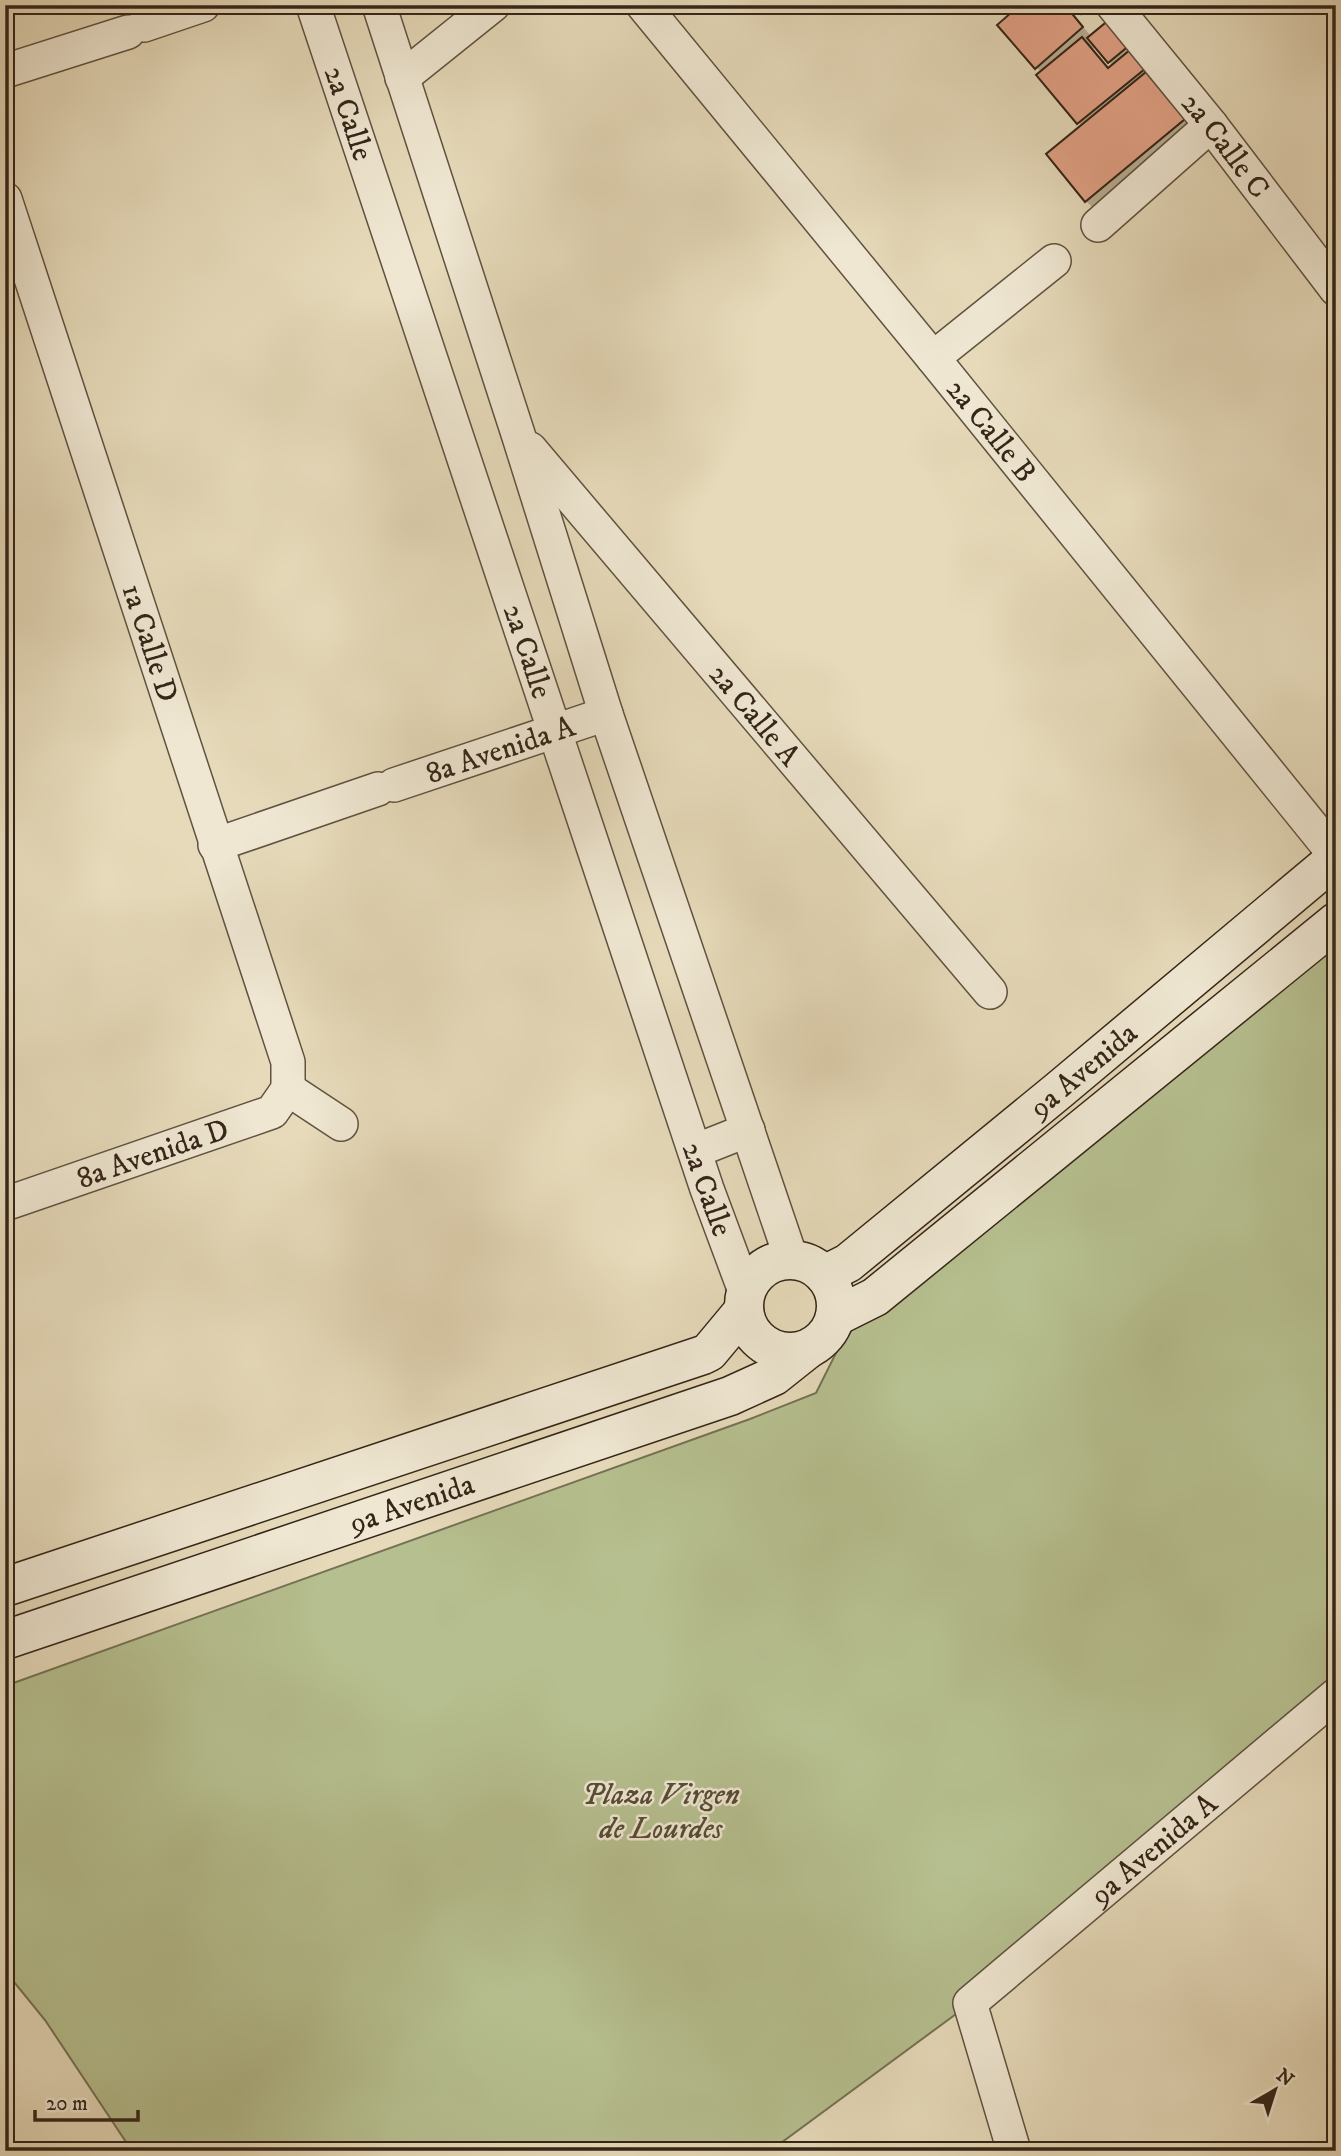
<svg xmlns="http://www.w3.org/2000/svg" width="1341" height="2156" viewBox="0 0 1341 2156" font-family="'IM FELL DW Pica',serif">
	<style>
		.green { fill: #b6bf8f; stroke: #757254; stroke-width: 2 }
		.shadow { fill: #0003; fill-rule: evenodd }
		.building { fill: #e2a286; stroke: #342518; stroke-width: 2 }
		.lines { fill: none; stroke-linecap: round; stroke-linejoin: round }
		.street-casing { stroke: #605240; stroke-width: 36 }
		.secondary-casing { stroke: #342518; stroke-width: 41 }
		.street { stroke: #efe7d2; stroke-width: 33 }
		.secondary { stroke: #efe7d2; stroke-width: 38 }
		.labels { text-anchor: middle; stroke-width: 5; stroke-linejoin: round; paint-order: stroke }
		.street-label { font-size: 30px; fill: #342518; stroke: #efe7d2 }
		.park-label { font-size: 30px; font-style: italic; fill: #544c36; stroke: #efe7d2 }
	</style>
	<rect width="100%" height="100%" fill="#e6daba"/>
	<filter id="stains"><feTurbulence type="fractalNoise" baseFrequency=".00286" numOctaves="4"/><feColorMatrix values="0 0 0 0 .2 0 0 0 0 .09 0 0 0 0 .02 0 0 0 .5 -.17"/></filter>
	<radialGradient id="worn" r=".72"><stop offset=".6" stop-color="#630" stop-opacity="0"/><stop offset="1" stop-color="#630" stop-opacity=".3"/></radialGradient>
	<!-- green -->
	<polygon class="green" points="1336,922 1336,1695 971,2003 770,2151 132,2151 45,2020 5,1971 5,1686 750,1419 816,1393 844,1337 875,1297"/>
	<!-- shadow -->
	<g class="shadow">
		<path d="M1064 5 1091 36 1110 21 1209 144 1110 225 1086 201 1082 126 1039 75 1042 73 999 25ZM1096 46 1113 66 1109 69 1092 50Z"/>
		<polygon points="1070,5 1095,5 1081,16"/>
	</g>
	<!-- building -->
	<g class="building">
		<polygon points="1020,5 1065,5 1083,27 1035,69 997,25"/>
		<polygon points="1110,19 1131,44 1108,63 1087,38"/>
		<polygon points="1082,37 1108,68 1136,45 1151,64 1077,124 1036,75"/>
		<polygon points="1146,72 1185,119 1085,202 1046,154"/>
	</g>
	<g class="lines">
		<!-- street casing -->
		<g class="street-casing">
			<g id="street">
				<path id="s1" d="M313 5 707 1189 746 1294"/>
				<polyline points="379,5 519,437 606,714 792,1261"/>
				<path id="s2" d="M643 5 933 358 1336 856"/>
				<path id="s3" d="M1113 5 1211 125 1336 289"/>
				<polyline points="144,25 203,5"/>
				<polyline points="5,71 128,32"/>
				<polyline points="402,78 493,5"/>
				<path id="s4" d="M5 199 288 1062V1089"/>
				<polyline points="1098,225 1211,125"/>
				<polyline points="933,358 1054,261"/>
				<path id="s5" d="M530 449 990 992"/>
				<path id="s6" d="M394 785 606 714"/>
				<polyline points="215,845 378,789"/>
				<polyline points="288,1089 341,1124"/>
				<polyline points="695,1151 748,1130"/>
				<path id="s7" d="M5 1204 272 1112 288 1089"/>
				<path id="s8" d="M1014 2151 970 2003 1336 1695"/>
			</g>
		</g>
		<!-- secondary casing -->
		<g class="secondary-casing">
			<g id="secondary">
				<circle cx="790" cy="1306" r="46"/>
				<path id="s9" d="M824 1275 848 1263 1058 1091 1336 858"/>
				<polyline points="835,1317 875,1297 1336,922"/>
				<polyline points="5,1587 703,1355 709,1352 744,1310"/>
				<path id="s10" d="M5 1640 730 1396 774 1376 808 1349"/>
			</g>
		</g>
		<!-- street -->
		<use href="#street" class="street"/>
		<!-- secondary -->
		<use href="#secondary" class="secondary"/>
	</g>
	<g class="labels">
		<!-- street labels -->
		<g class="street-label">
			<text dy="10" stroke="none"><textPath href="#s1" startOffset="114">2a Calle</textPath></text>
			<text dy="10" stroke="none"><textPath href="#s3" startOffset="180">2a Calle C</textPath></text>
			<text dy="10" stroke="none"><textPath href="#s2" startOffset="550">2a Calle B</textPath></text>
			<text dy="10" stroke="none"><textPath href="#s4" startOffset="467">1a Calle D</textPath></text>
			<text dy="10" stroke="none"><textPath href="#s1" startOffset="681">2a Calle</textPath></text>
			<text dy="10" stroke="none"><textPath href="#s5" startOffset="348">2a Calle A</textPath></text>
			<text dy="10" stroke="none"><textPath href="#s6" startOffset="112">8a Avenida A</textPath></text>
			<text dy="10" stroke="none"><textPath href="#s9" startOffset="331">9a Avenida</textPath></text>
			<text dy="10" stroke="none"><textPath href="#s7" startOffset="156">8a Avenida D</textPath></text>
			<text dy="10" stroke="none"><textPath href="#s1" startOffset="1248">2a Calle</textPath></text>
			<text dy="10" stroke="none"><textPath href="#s10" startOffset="429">9a Avenida</textPath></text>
			<text dy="10" stroke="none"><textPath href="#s8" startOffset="394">9a Avenida A</textPath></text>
		</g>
		<!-- park labels -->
		<g class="park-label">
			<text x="661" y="1804">Plaza Virgen<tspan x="661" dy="34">de Lourdes</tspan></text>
		</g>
	</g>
	<!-- margin -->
	<rect width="1341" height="2156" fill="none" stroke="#e6daba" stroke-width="28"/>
	<rect x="7" y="7" width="1327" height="2142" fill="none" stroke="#342518" stroke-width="3.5"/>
	<rect x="14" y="14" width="1313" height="2128" fill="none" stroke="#342518" stroke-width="2"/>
	<!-- north arrow -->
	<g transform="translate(1275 2090) rotate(39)" stroke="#efe7d2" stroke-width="5" paint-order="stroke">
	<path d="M0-5L12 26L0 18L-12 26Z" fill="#342518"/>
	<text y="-10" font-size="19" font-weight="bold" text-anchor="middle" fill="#342518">N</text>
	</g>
	<!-- scale -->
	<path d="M35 2110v10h103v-10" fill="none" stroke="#342518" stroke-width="3.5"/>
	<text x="46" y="2110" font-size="21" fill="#342518" stroke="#efe7d2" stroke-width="5" paint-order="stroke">20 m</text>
	<rect width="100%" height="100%" filter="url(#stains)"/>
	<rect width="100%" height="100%" fill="url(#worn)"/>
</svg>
